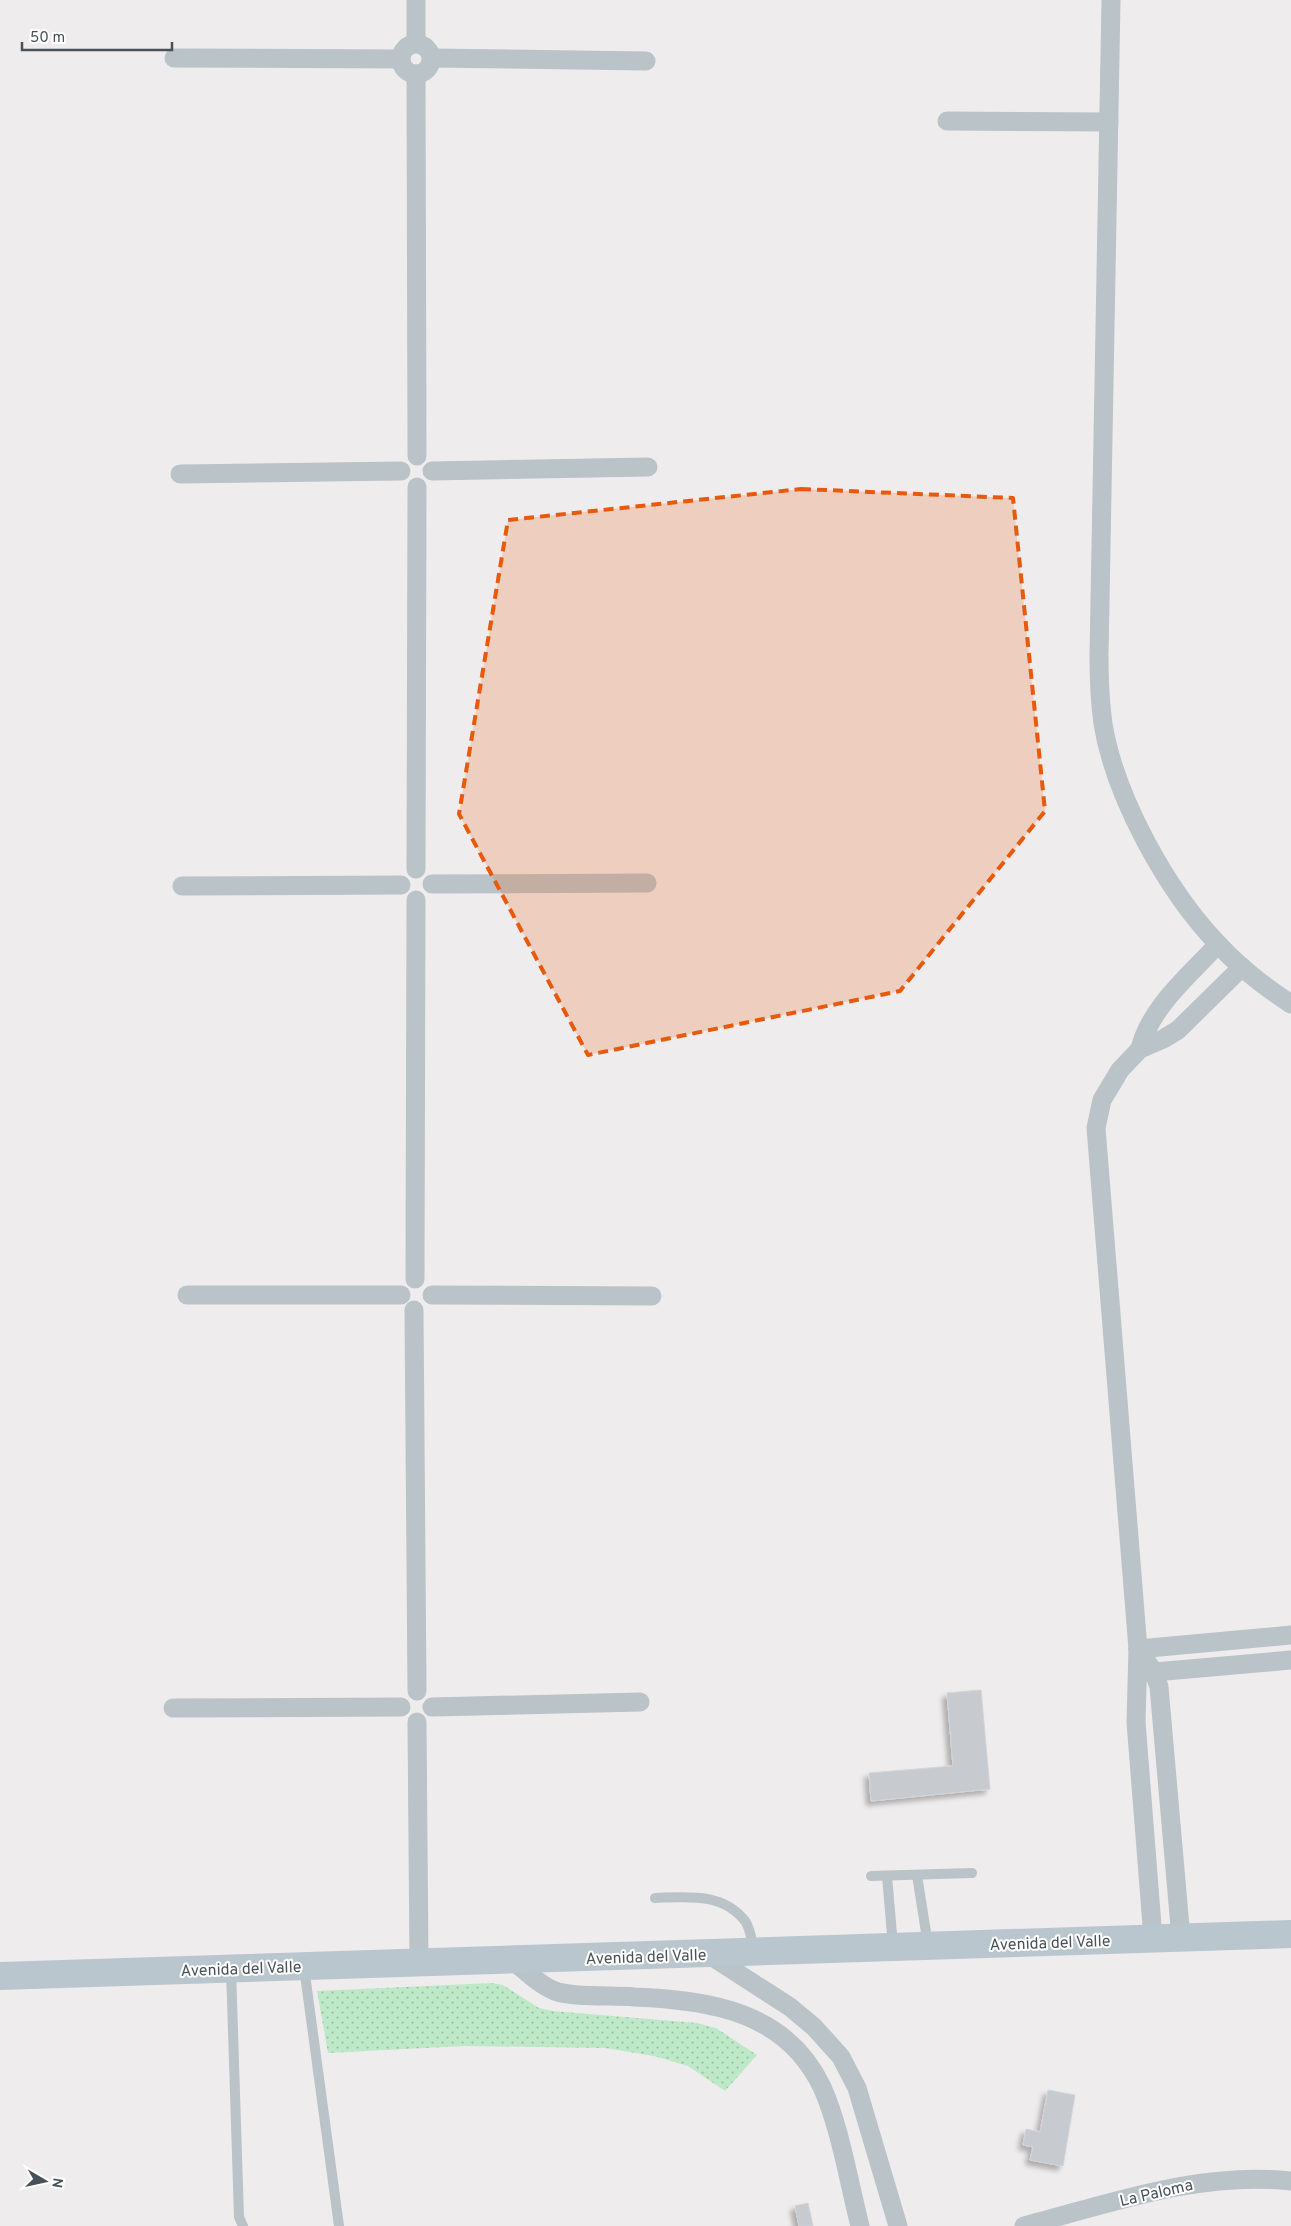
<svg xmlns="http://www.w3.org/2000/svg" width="1291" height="2226" viewBox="0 0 1291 2226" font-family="Overpass,sans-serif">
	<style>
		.grass { fill: url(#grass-dots) }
		.building { fill: #c7cace; stroke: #d1d4d8; filter: url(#shadow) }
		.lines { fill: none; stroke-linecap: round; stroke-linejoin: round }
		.lane { stroke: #b9c3c8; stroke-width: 10 }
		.street { stroke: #b9c3c8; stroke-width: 19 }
		.secondary { stroke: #bac6cd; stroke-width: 28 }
		.marked { fill: #e8590c; fill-opacity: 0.2; stroke: #e8590c; stroke-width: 4; stroke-dasharray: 10 6; stroke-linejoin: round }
		.labels { text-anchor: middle; stroke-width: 4; stroke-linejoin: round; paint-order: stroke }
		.street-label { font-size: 16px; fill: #475258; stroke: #fff }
	</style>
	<defs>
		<pattern id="grass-dots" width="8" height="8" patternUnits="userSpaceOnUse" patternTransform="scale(1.25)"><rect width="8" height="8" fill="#bee9c8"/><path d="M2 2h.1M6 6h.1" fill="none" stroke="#9cbfa5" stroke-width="1.8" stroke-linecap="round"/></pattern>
		<filter id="shadow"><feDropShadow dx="-4.5" dy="4.5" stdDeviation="2.5" flood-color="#0004"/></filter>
	</defs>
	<rect width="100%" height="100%" fill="#efeced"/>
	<!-- grass -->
	<polygon class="grass" points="492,1983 503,1985 539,2008 553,2011 697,2023 716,2028 757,2055 725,2091 688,2066 654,2056 605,2048 464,2046 328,2053 317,1991"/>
	<!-- building -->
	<g class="building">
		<polygon points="981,1690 990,1789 871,1801 869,1773 953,1766 947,1693"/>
		<polygon points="1048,2090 1075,2095 1063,2166 1030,2160 1033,2147 1023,2145 1026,2129 1040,2132"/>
		<polygon points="808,2203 813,2226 799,2226 795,2206"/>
	</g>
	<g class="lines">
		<!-- lane -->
		<g class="lane">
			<polyline points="917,1875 928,1945"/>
			<polyline points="871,1876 972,1873"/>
			<polyline points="887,1876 893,1946"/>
			<path d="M655 1898C686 1897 723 1892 745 1921 750 1927 752 1942 754 1950"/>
			<polyline points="304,1967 339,2226"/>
			<polyline points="231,1969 239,2217 243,2226"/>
		</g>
		<!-- street -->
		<g class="street">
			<path d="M1111 0 1099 656C1099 679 1100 702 1103 724 1115 797 1167 891 1218 944 1239 967 1265 987 1291 1004"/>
			<polyline points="416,43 416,0"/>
			<circle cx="416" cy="59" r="15"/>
			<polyline points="174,58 401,59"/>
			<polyline points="432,58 646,61"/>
			<polyline points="416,74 417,456"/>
			<polyline points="947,121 1109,122"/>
			<polyline points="432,471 648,467"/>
			<polyline points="180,474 401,471"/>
			<polyline points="416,869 417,487"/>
			<polyline points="432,884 647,883"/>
			<polyline points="182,886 401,885"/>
			<path d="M1140 1049C1150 1007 1190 975 1218 944"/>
			<polyline points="415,1279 416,900"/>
			<polyline points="187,1295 401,1295"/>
			<polyline points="432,1295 652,1296"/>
			<polyline points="414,1310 417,1691"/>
			<polyline points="1138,1649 1154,1672 1159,1687 1181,1938"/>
			<polyline points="1138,1649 1291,1635"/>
			<polyline points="1143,1673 1291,1660"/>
			<polyline points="432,1707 640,1702"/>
			<polyline points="173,1708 401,1707"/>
			<polyline points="417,1722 419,1963"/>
			<polyline points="1153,1938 1136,1722 1138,1649 1096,1128 1102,1100 1120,1070 1140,1049 1163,1039 1178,1030 1242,967"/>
			<polyline points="708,1954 790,2007 814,2027 841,2057 857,2088 898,2226"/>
			<path d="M512 1960C525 1970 539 1985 555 1991 574 1998 613 1995 634 1997 709 2000 786 2011 822 2087 840 2127 849 2183 860 2226"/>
			<path d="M1024 2226C1112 2203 1200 2171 1291 2181"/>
		</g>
		<!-- secondary -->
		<polyline class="secondary" points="0,1976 1291,1934"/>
	</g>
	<!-- marked area -->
	<path class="marked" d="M801 489 1013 498 1045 811 900 991 588 1055 459 814 508 520Z"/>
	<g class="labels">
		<!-- street labels -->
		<g class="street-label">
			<text transform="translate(1050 1942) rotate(-2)" y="6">Avenida del Valle</text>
			<text transform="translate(646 1956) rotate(-2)" y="6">Avenida del Valle</text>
			<text transform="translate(241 1968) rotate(-2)" y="6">Avenida del Valle</text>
			<text transform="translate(1156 2192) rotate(-13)" y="6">La Paloma</text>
		</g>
	</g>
	<!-- north arrow -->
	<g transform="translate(45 2181) rotate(99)" stroke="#ffffff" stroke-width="4" paint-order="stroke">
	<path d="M0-4L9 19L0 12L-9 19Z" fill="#475258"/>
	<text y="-8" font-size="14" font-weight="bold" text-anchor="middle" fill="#475258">N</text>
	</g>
	<!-- scale -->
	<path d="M22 42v8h150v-8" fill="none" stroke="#475258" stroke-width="2.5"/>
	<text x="30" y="42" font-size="15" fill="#475258" stroke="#ffffff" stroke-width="4" paint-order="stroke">50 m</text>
</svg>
